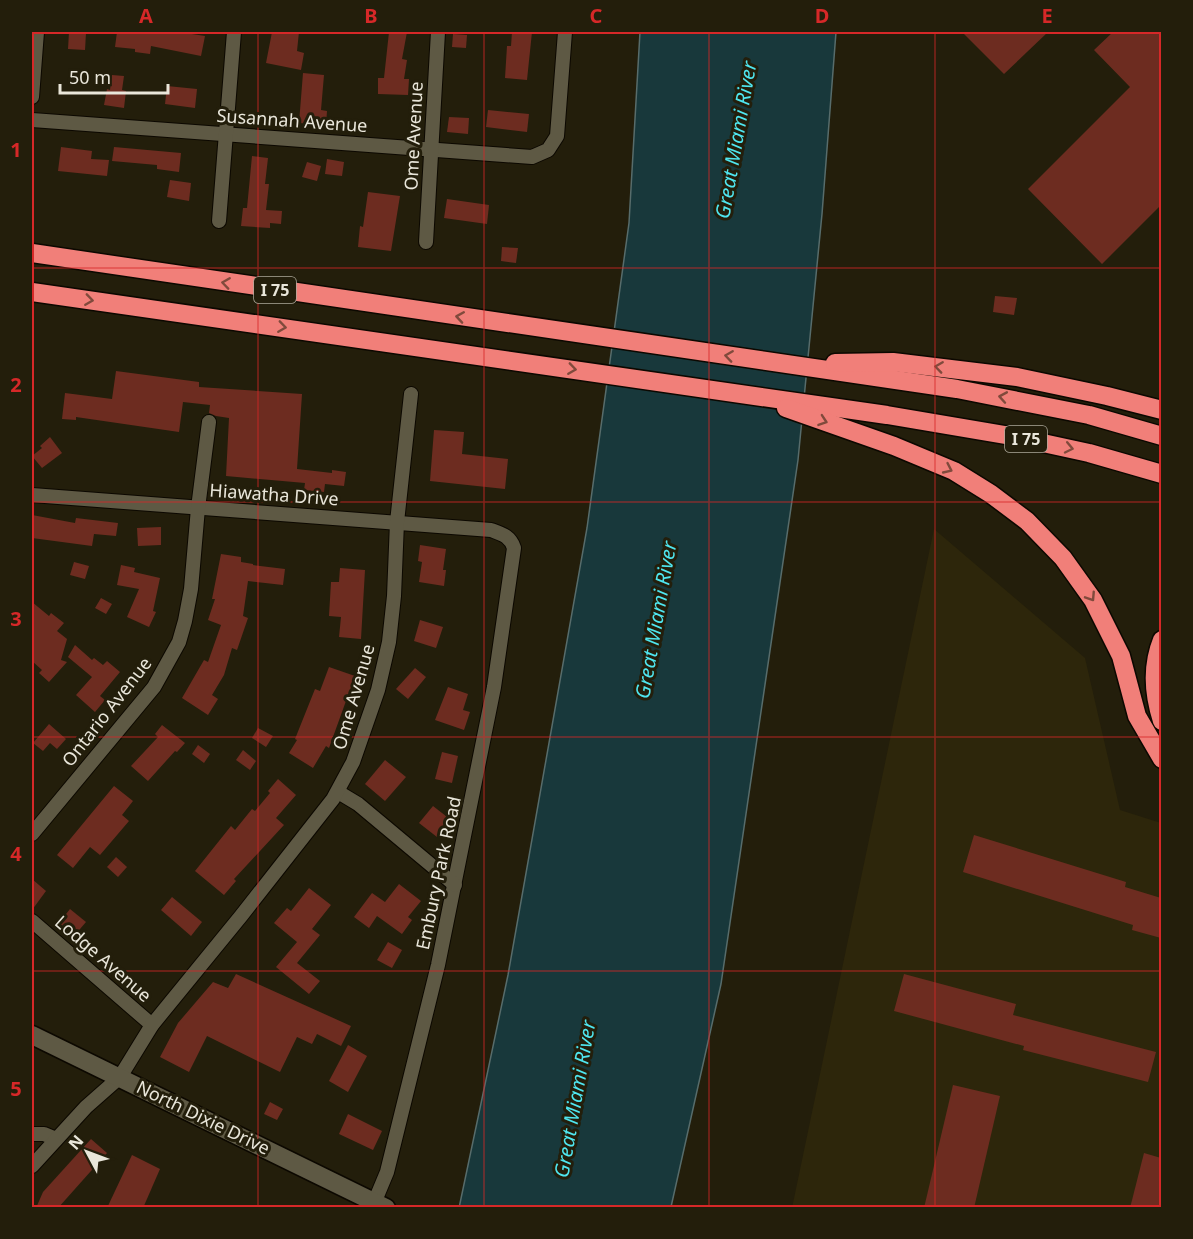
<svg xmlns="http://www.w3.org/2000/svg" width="1193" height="1239" viewBox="0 0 1193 1239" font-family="'Noto Sans',sans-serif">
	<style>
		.built { fill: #2d260b }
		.water { fill: #18383b; stroke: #576c6b; stroke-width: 1.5 }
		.building { fill: #6d2c20 }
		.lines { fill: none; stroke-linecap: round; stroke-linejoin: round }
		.minor-casing { stroke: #0c0800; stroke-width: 16 }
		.secondary-casing { stroke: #0c0800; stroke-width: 21 }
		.motorway-casing { stroke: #0c0800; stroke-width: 21 }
		.minor { stroke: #5e5944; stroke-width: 14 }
		.secondary { stroke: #5e5944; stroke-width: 18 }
		.motorway { stroke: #f17f79; stroke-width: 18 }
		.oneway { stroke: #804a3c }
		.grid { fill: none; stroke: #d62828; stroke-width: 1.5; stroke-opacity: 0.55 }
		.labels { text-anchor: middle; stroke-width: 6; stroke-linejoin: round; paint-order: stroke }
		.shield { fill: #231e0b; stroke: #aeaa9c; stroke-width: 1.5 }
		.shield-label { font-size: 16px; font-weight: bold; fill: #e9e6da }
		.street-label { font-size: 18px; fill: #e9e6da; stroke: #231e0b }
		.water-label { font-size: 20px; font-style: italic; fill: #4fe6ef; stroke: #231e0b }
		.neatline { fill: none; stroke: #d62828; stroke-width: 2 }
		.grid-label { font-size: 20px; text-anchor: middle; font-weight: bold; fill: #d62828 }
	</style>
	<rect width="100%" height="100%" fill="#231e0b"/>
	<!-- built -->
	<polygon class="built" points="934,529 1085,658 1120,810 1161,823 1161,1207 792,1208"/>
	<!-- water -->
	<polygon class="water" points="640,32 836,32 822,214 798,460 721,984 671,1207 459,1208 508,975 587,528 629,223"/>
	<!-- building -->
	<g class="building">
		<polygon points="69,32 86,33 85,50 68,49"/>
		<polygon points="117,32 137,34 137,32 179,32 205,36 201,56 151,46 150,54 135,52 135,49 115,47"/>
		<polygon points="272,32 299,32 297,51 304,53 301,70 266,63"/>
		<polygon points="389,32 407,32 402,59 407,60 404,79 409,79 408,95 378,94 378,78 384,78"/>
		<polygon points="512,32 532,32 527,80 505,78 507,46 511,46"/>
		<polygon points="962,32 1048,32 1004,74"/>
		<polygon points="1113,32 1161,32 1161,205 1102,264 1028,189 1130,87 1094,50"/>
		<polygon points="453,34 467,35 466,48 452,47"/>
		<polygon points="303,73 324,75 321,110 327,111 326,125 299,123"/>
		<polygon points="112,75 124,76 122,90 126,91 124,108 104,105 107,89 110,90"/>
		<polygon points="167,86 197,89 195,108 165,104"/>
		<polygon points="488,110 529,114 527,132 486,127"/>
		<polygon points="449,117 469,118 468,134 447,132"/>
		<polygon points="61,147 92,151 91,159 109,160 107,176 58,171"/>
		<polygon points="114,147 181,153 179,172 157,169 157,165 112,161"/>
		<polygon points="252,156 268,158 265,184 269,184 266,210 282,211 281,224 270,223 270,228 241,226 243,208 247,208"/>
		<polygon points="327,159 344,162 342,176 325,174"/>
		<polygon points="307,162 321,166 317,181 302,177"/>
		<polygon points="170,180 191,183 189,201 167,197"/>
		<polygon points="368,192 400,196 391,251 358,247 360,226 363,227"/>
		<polygon points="447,199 489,205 487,224 444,218"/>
		<polygon points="502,247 518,248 516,263 501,261"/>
		<polygon points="995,296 1017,298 1014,315 993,312"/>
		<polygon points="116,371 199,382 199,387 302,394 297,469 332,473 332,470 346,472 344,486 325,484 324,492 304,490 305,483 226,476 229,418 216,416 209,413 210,405 183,402 179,432 76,417 76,420 62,419 65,393 112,399"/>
		<polygon points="434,430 464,432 462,454 508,459 505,489 430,481"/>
		<polygon points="50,437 62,453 42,468 32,456 42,448 40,446"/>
		<polygon points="32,515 75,523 76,518 118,523 116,536 94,534 92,546 32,538"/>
		<polygon points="161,527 161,545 138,546 137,528"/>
		<polygon points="420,545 446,549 443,570 446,570 444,586 419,582 422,562 418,561"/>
		<polygon points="221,554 241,557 241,562 253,564 253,565 285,569 283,585 248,581 243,616 248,618 237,650 232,648 224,675 212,695 218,699 208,715 182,698 204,660 208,662 221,625 208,620 215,599 212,599"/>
		<polygon points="74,562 89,566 85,579 70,575"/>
		<polygon points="121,565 135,568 134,572 160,578 153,611 156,612 149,627 127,617 139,589 117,585"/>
		<polygon points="340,568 365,570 361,639 339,637 341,617 329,616 331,582 339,582"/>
		<polygon points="101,598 112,604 106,614 95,608"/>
		<polygon points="32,602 49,616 51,613 64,623 57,631 67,639 61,660 67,662 49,682 39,673 42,670 32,661"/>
		<polygon points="420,620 443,627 436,648 414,641"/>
		<polygon points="75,645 92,660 94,658 103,665 107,661 120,672 100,696 105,700 95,712 76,695 92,677 68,657"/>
		<polygon points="329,667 355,676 329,748 326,746 313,768 289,753 297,740 295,739 315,689 320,691"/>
		<polygon points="415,668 426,677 408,699 396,689"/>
		<polygon points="448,687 468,694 463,710 470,712 464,730 435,720"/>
		<polygon points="49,724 66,739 57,749 50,743 43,751 33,743"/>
		<polygon points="162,725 185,743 177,752 175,751 148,781 131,766 158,737 155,734"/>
		<polygon points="258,728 273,736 266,747 252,738"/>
		<polygon points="198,745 210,754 204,763 192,754"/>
		<polygon points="243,750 256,761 250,770 236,760"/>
		<polygon points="442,752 458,756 452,783 435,779"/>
		<polygon points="385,760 406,777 385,801 365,784"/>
		<polygon points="278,779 296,795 276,818 284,825 234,879 236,881 224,895 195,871 231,826 235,830 252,809 255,811 270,793 268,791"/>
		<polygon points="114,786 133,801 122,815 129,821 100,855 90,847 73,868 57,855"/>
		<polygon points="433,806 451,820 437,837 419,823"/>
		<polygon points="974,835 1126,882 1125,887 1161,898 1161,938 1132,930 1133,925 963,872"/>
		<polygon points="116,857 127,867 118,877 107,867"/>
		<polygon points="32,879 46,891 32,910"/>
		<polygon points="399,884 421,901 408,917 412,920 402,934 377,916 369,928 354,917 372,893 385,902"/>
		<polygon points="309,888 331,905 312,929 320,935 297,963 320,981 309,994 276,967 297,942 274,923 287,908 291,911"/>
		<polygon points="172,897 202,922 191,936 161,910"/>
		<polygon points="70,909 86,922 74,936 59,923"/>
		<polygon points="388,942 402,950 392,968 377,960"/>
		<polygon points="236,974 351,1026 341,1046 317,1034 312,1044 297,1037 280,1072 207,1036 189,1072 160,1057 178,1023 213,982 228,988"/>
		<polygon points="904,974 1016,1004 1013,1015 1156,1052 1148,1082 1023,1050 1024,1046 894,1011"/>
		<polygon points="348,1045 367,1056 348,1092 329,1081"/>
		<polygon points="953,1085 1000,1096 974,1208 924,1208"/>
		<polygon points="270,1102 283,1109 277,1120 264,1114"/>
		<polygon points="348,1114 382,1131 373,1150 339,1134"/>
		<polygon points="91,1139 107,1153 58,1208 36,1208 43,1192"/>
		<polygon points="1144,1153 1161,1158 1161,1208 1130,1208"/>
		<polygon points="132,1155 160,1169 143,1208 107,1208"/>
	</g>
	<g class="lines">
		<!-- minor casing -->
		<g class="minor-casing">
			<g id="minor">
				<polyline points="32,97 37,32"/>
				<polyline points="32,120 532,157 548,150 557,136 565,32"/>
				<polyline points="219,221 234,32"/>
				<polyline points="426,242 438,32"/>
				<path d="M32 495 491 530C502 534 510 536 514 548L494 687 438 965 387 1172 372 1208"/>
				<polyline points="338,792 358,804 455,885"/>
				<polyline points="32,834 154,687 179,642 185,621 191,589 198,508 209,422"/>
				<polyline points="32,921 152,1025"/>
				<polyline points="32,1134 44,1134 56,1139"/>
				<polyline points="32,1166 86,1107 120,1077 152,1025 241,916 333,799 353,762 378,690 389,642 394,596 397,522 411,394"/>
			</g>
		</g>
		<!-- secondary casing -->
		<g class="secondary-casing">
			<polyline id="secondary" points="32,1035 386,1208"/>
		</g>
		<!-- motorway casing -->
		<g class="motorway-casing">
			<g id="motorway">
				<polyline points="32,253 957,389 1089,415 1162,436"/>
				<polyline points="32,292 887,415 1011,436 1089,453 1162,474"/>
				<polyline points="835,363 893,362 1017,377 1107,396 1162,410"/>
				<polyline points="786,408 894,446 954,471 991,494 1027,521 1063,558 1093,600 1121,656 1137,716 1162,759"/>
				<path d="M1162 640C1151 667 1153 693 1162 721"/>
			</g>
		</g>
		<!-- minor -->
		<use href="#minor" class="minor"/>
		<!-- secondary -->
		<use href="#secondary" class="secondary"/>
		<!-- motorway -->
		<use href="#motorway" class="motorway"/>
	</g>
	<!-- one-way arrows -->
	<defs><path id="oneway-chevron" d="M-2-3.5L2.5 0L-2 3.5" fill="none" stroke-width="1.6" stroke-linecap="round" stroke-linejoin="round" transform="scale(1.5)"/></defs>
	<g class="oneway">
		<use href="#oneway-chevron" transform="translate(226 283) rotate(-172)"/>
		<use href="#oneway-chevron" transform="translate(89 300) rotate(8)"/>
		<use href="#oneway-chevron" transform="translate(460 317) rotate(-171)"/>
		<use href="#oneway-chevron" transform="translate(282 327) rotate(8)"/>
		<use href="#oneway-chevron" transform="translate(729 356) rotate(-172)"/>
		<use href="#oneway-chevron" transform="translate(939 367) rotate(-172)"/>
		<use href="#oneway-chevron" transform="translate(572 369) rotate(8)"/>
		<use href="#oneway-chevron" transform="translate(1003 397) rotate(-170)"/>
		<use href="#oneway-chevron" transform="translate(823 421) rotate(19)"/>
		<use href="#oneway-chevron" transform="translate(1069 448) rotate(12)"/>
		<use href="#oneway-chevron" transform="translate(948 469) rotate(25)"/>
		<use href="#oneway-chevron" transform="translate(1091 597) rotate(57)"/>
	</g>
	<!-- grid -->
	<path class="grid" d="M258 32V1208M484 32V1208M709 32V1208M935 32V1208M32 268H1162M32 502H1162M32 737H1162M32 971H1162"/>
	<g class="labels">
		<!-- shield labels -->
		<g class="shield">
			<rect x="254" y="277" width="42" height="26" rx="4.5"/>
			<rect x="1005" y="426" width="42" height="26" rx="4.5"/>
		</g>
		<g class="shield-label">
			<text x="275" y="296">I 75</text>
			<text x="1026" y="445">I 75</text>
		</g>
		<!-- street labels -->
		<g class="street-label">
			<text transform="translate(292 121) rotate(4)" y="6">Susannah Avenue</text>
			<text transform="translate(414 136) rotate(-87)" y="6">Ome Avenue</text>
			<text transform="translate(274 495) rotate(4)" y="6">Hiawatha Drive</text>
			<text transform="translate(354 697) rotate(-74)" y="6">Ome Avenue</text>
			<text transform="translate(107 712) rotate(-52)" y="6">Ontario Avenue</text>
			<text transform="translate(439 873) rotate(-78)" y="6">Embury Park Road</text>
			<text transform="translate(103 959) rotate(41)" y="6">Lodge Avenue</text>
			<text transform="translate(203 1118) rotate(26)" y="6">North Dixie Drive</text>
		</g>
		<!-- water labels -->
		<g class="water-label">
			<text transform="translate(736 140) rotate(-80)" y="7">Great Miami River</text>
			<text transform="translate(656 620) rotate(-80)" y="7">Great Miami River</text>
			<text transform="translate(575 1099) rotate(-80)" y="7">Great Miami River</text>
		</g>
	</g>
	<!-- border -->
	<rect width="1193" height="1239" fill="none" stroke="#231e0b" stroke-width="66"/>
	<!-- north arrow -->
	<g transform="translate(87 1152) rotate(311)" stroke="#231e0b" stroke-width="4.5" paint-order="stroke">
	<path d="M0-4.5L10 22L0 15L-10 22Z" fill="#e9e6da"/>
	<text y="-9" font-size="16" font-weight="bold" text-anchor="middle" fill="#e9e6da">N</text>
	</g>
	<!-- scale -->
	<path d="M60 84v9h108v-9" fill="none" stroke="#e9e6da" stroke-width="3"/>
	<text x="69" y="84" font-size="18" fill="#e9e6da" stroke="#231e0b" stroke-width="4.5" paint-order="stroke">50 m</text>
	<rect x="33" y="33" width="1127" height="1173" class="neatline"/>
	<g class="grid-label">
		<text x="146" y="23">A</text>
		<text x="371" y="23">B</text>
		<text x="596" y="23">C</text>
		<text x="822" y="23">D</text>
		<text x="1047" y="23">E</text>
		<text x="16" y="157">1</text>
		<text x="16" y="392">2</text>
		<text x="16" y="626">3</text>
		<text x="16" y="861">4</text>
		<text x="16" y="1096">5</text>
	</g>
</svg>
